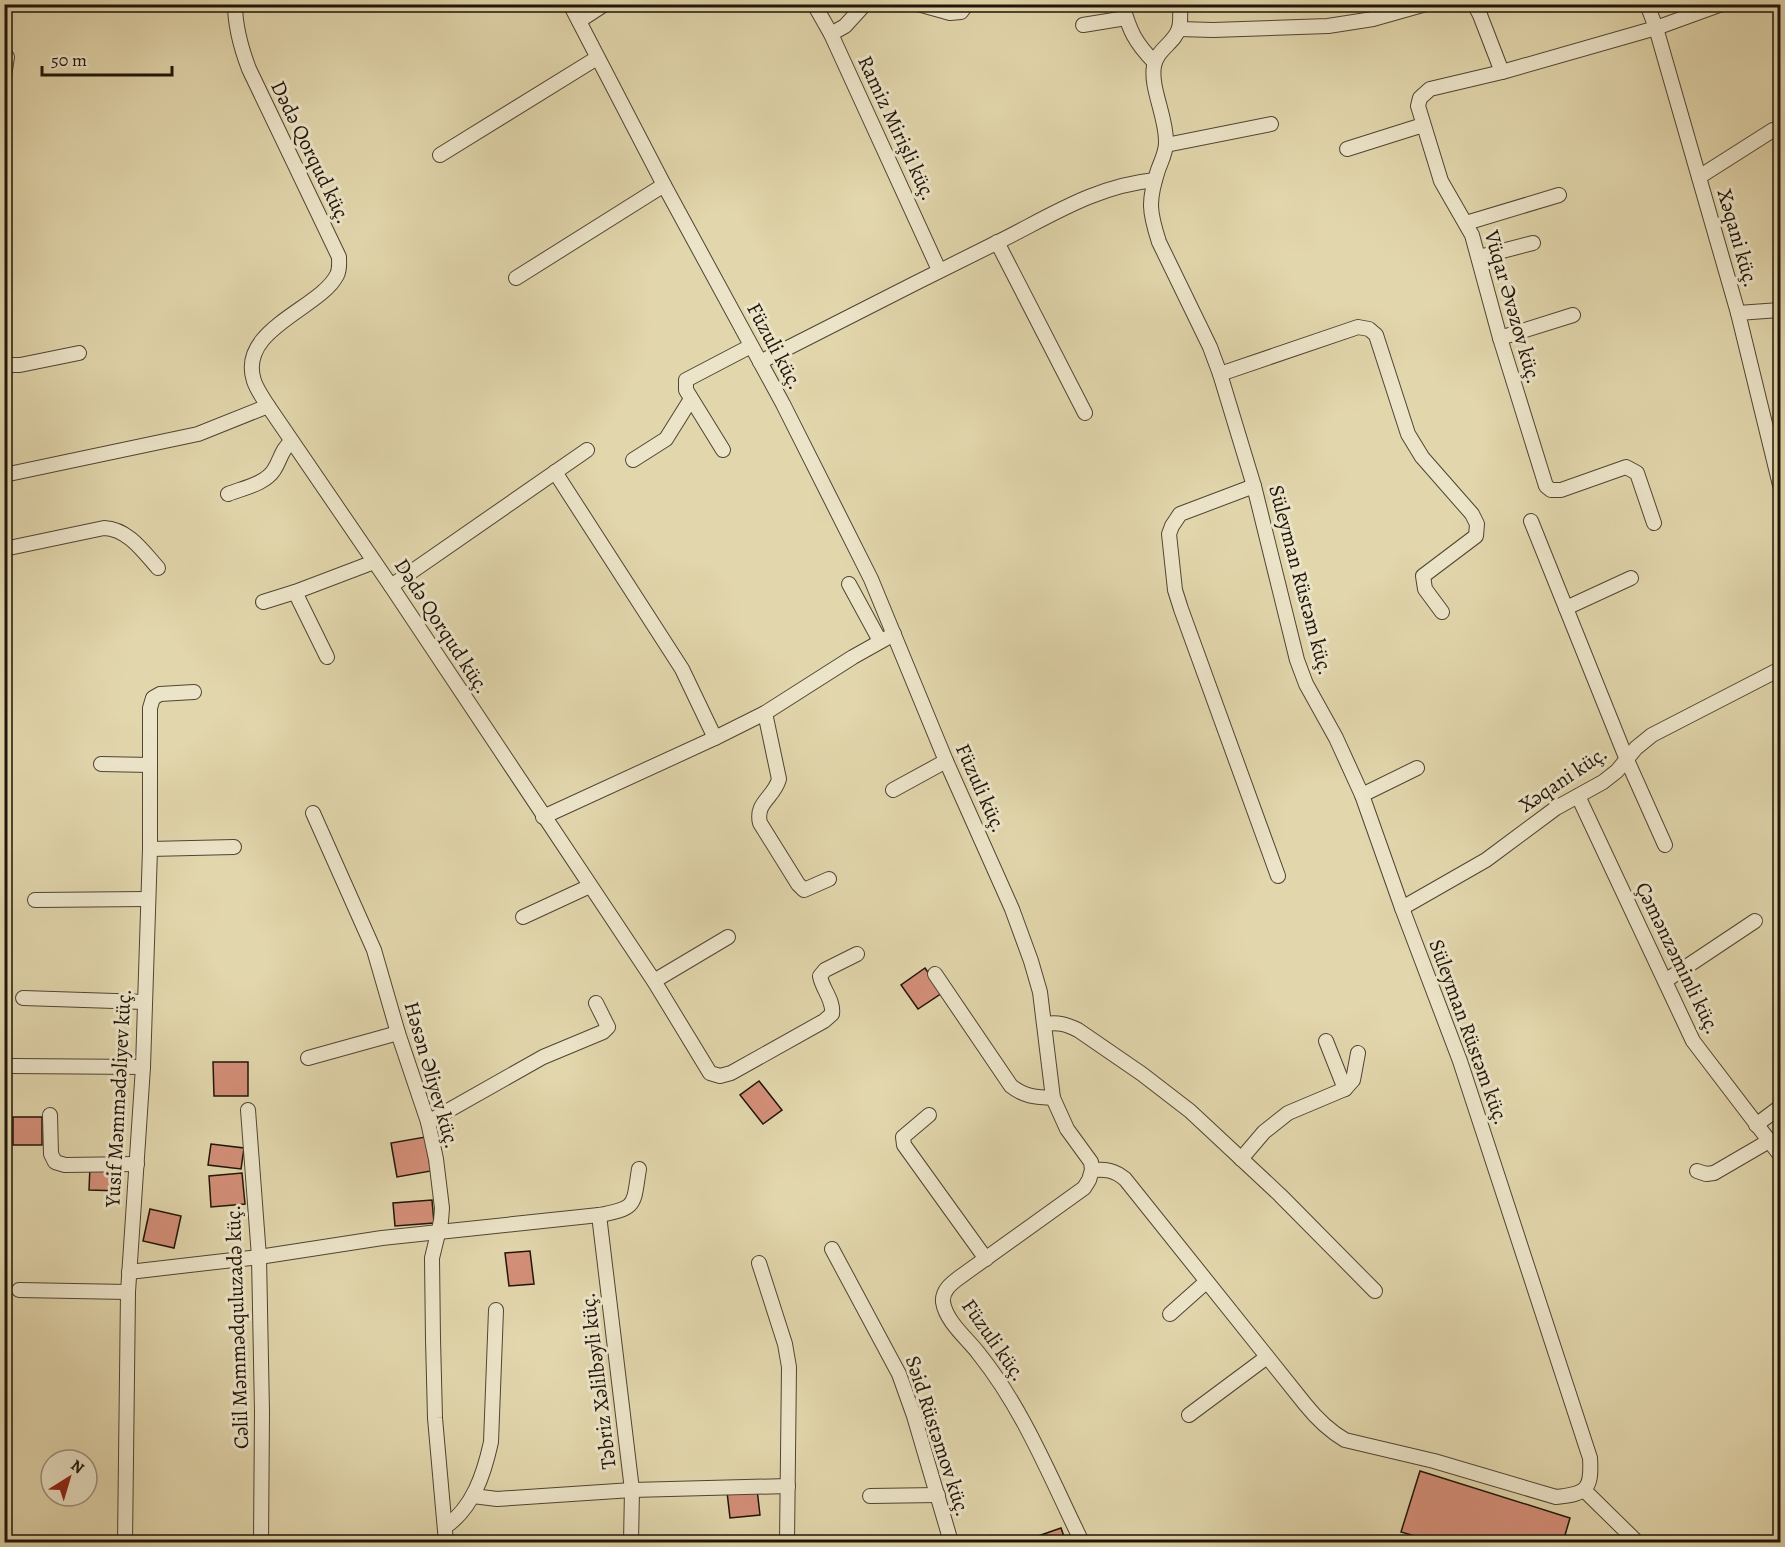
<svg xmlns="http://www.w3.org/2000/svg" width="1785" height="1547" viewBox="0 0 1785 1547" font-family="Alegreya,serif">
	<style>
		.building { fill: #d48f79; stroke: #1e1509; stroke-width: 1.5 }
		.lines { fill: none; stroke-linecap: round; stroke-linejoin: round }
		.minor-casing { stroke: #4f4532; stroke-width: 16 }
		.minor { stroke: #ece4c9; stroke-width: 14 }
		.labels { text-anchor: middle; stroke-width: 6; stroke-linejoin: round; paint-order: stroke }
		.street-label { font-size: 21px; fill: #1e1509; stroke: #ece4c9 }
	</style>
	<rect width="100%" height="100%" fill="#e2d6ac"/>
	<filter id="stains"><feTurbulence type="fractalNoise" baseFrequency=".00333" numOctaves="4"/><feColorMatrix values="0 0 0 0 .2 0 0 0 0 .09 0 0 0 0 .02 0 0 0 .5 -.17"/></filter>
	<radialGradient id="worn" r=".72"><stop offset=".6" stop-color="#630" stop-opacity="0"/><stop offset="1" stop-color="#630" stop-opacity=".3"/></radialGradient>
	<!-- building -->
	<g class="building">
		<polygon points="925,968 942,993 918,1009 901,985"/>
		<polygon points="213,1062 248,1062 248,1096 214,1096"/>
		<polygon points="759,1081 782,1110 763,1124 740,1095"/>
		<rect x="13" y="1117" width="29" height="28"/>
		<polygon points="425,1137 431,1171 397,1177 391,1143"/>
		<polygon points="211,1144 244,1148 241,1169 208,1165"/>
		<polygon points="90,1166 122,1167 121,1191 89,1190"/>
		<polygon points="242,1173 245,1204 211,1207 209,1176"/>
		<polygon points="432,1200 434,1223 395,1226 393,1203"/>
		<polygon points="150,1209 181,1216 174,1248 143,1241"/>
		<polygon points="530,1251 534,1284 509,1286 505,1253"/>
		<polygon points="1420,1471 1570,1518 1563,1542 1436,1542 1401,1532"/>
		<polygon points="757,1489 760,1515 730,1518 727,1492"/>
		<polygon points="1061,1528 1066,1542 1040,1542 1038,1536"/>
	</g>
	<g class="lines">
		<!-- minor casing -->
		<g class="minor-casing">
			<g id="minor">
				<path d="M235 4C235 27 241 48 249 69L339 257C339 264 340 269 337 275 320 309 237 329 254 381 257 390 263 398 268 406L391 586 654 981 710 1073 720 1076 731 1073 824 1021 832 1014C834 1000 822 989 820 976L825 970 857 954"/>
				<path d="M570 4 664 185 783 404 871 579 946 761 1012 909 1031 961 1040 992 1053 1098 1067 1129 1091 1162 1092 1170 1089 1180 1084 1188 960 1277C952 1283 942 1290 943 1302 946 1322 968 1339 979 1354 1024 1410 1051 1479 1082 1542"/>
				<polyline points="814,4 831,34 939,270"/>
				<polyline points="918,4 950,13 961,12 967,4"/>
				<path d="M1122 4C1130 32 1135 42 1154 62"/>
				<polyline points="1474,4 1480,15 1502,72"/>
				<polyline points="1647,4 1656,28 1738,313 1780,485"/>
				<polyline points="579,21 605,4"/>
				<polyline points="1083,25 1126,18"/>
				<polyline points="1179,29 1213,30 1328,26 1373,19 1426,4"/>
				<polyline points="831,34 845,26 865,4"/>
				<polyline points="4,76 7,57"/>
				<polyline points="1166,145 1271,124"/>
				<polyline points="1347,149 1423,125"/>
				<polyline points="440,155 597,58"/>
				<polyline points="1699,177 1773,130"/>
				<polyline points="1466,223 1559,195"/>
				<polyline points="997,242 1085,413"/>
				<polyline points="1479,257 1533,243"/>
				<polyline points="516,278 664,185"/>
				<polyline points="1738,313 1780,310"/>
				<polyline points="1500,338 1573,315"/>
				<path d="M760 362C838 322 917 282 996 243 1049 217 1094 186 1155 180"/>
				<polyline points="4,365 20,365 79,353"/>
				<polyline points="1220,374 1358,327 1369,329 1376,335 1408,434 1422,457 1472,514 1477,524 1476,536 1423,576 1425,589 1442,612"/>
				<polyline points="723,450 686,390 686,380 751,346"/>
				<polyline points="633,460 666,439 691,399"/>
				<polyline points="555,472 682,669 715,738"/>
				<polyline points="4,475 198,434 268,406"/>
				<polyline points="1254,486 1180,514 1172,526 1169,534 1175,590 1181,609 1278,876"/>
				<path d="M228 494C243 488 265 484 274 470 281 459 281 450 291 442"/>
				<polyline points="1531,521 1627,760 1665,845"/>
				<polyline points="1654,523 1637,473 1626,467 1561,490 1551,490 1546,486 1500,338 1472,235 1441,181 1418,106 1420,98 1430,89 1502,72 1656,28 1722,4"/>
				<path d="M4 549 104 528C128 529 143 551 158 568"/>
				<polyline points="849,584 880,641"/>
				<polyline points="391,586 587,450"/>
				<polyline points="295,592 327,657"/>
				<polyline points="263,602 295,592 374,562"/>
				<polyline points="1566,608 1631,578"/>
				<path d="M765 713 779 779C774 798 755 802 760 823L798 884 804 890 829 879"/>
				<polyline points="101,764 150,765"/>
				<polyline points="893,790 946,761"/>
				<polyline points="1362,795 1417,768"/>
				<polyline points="1578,796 1693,1041 1780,1155"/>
				<polyline points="313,813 374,950 398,1033 428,1122 436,1159 442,1208 441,1221 432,1258 433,1339 435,1418 446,1542"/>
				<polyline points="543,817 715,738 765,713 853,657 894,634"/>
				<polyline points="150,849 234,847"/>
				<polyline points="35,900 147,899"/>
				<polyline points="1402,908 1486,860 1556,808 1603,782 1617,771 1636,748 1652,735 1780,669"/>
				<polyline points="523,917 590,886"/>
				<path d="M935 974 1011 1086C1025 1097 1036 1097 1053 1098"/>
				<polyline points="654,981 728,937"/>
				<polyline points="1665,981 1755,921"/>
				<polyline points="23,998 145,1002"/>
				<path d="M1045 1024C1058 1022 1066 1024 1078 1030L1142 1074 1190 1111 1280 1195 1375 1291"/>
				<polyline points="1326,1041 1345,1089"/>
				<polyline points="308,1058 398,1033"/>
				<polyline points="12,1066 143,1067"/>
				<polyline points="248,1110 259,1257 262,1412 261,1542"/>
				<polyline points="50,1115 51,1154 55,1162 65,1165 137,1164"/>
				<polyline points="929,1115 903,1137 904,1145 986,1259"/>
				<polyline points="428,1122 543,1057 603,1032 608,1027 596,1003"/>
				<polyline points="1756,1125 1780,1107"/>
				<polyline points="1241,1159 1264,1132 1288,1113 1345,1089 1353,1080 1358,1053"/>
				<path d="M1092 1170C1106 1169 1114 1170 1125 1179L1305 1404C1317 1419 1328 1430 1345 1440L1434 1461 1556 1497C1587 1494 1592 1489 1590 1458L1460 1061 1402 908 1362 795 1336 738 1306 684 1297 660 1254 486 1220 374 1210 347 1159 242C1149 211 1148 201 1158 170 1161 162 1166 152 1166 143 1167 118 1150 88 1154 66 1157 49 1175 43 1179 28 1181 21 1180 12 1180 4"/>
				<polyline points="1697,1171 1706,1174 1714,1173 1769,1141"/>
				<polyline points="599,1215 632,1490 631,1542"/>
				<polyline points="832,1249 899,1374 914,1416 951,1542"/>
				<polyline points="759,1263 785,1344 789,1367 787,1542"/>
				<path d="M129 1272 259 1257 382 1238 599 1215C638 1208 633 1205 639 1169"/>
				<polyline points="19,1290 128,1292"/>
				<polyline points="1170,1314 1206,1282"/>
				<polyline points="1189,1415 1267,1357"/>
				<polyline points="1584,1490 1637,1542"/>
				<polyline points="473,1496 497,1499 632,1490 788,1486"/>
				<polyline points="870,1496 938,1495"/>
				<path d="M445 1527C473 1508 484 1474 491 1442L496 1310"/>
				<polyline points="125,1542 128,1292 143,1067 150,849 150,708 153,698 160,694 194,692"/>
			</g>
		</g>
		<!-- minor -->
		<use href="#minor" class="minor"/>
	</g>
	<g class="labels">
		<!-- street labels -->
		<g class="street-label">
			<text transform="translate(897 128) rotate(65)" y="7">Ramiz Mirişli küç.</text>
			<text transform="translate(311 152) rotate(64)" y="7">Dədə Qorqud küç.</text>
			<text transform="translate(1738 238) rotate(74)" y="7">Xəqani küç.</text>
			<text transform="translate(1513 307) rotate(74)" y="7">Vüqar Əvəzov küç.</text>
			<text transform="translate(775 346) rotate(62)" y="7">Füzuli küç.</text>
			<text transform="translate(1301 580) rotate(75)" y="7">Süleyman Rüstəm küç.</text>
			<text transform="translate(442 626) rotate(57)" y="7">Dədə Qorqud küç.</text>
			<text transform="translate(1563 779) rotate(-34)" y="7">Xəqani küç.</text>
			<text transform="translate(981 788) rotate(66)" y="7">Füzuli küç.</text>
			<text transform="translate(1678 958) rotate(64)" y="7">Çəmənzəminli küç.</text>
			<text transform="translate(1469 1032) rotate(70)" y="7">Süleyman Rüstəm küç.</text>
			<text transform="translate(432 1075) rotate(74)" y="7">Həsən Əliyev küç.</text>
			<text transform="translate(118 1098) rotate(-87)" y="7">Yusif Məmmədəliyev küç.</text>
			<text transform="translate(237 1327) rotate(-92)" y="7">Cəlil Məmmədquluzadə küç.</text>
			<text transform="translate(994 1340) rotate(55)" y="7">Füzuli küç.</text>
			<text transform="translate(598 1381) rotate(-97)" y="7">Təbriz Xəlilbəyli küç.</text>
			<text transform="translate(938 1436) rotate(72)" y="7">Səid Rüstəmov küç.</text>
		</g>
	</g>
	<!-- margin -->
	<rect width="1785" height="1547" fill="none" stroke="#e2d6ac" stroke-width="24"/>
	<rect x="6" y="6" width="1773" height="1535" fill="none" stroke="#1e1509" stroke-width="3"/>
	<rect x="12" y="12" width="1761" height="1523" fill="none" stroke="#1e1509" stroke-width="1.5"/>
	<!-- north arrow -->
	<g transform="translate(69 1478) rotate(37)"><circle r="28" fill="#ece4c9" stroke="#9a917c" stroke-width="1.5"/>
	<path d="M0-4.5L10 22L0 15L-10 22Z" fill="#8f2418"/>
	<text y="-9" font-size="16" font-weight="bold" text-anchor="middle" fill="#1e1509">N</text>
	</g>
	<!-- scale -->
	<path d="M42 66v9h130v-9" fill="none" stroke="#1e1509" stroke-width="3"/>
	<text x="51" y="66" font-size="18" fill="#1e1509" stroke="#ece4c9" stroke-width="4.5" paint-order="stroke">50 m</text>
	<rect width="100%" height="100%" filter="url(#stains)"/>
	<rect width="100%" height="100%" fill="url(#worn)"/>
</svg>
